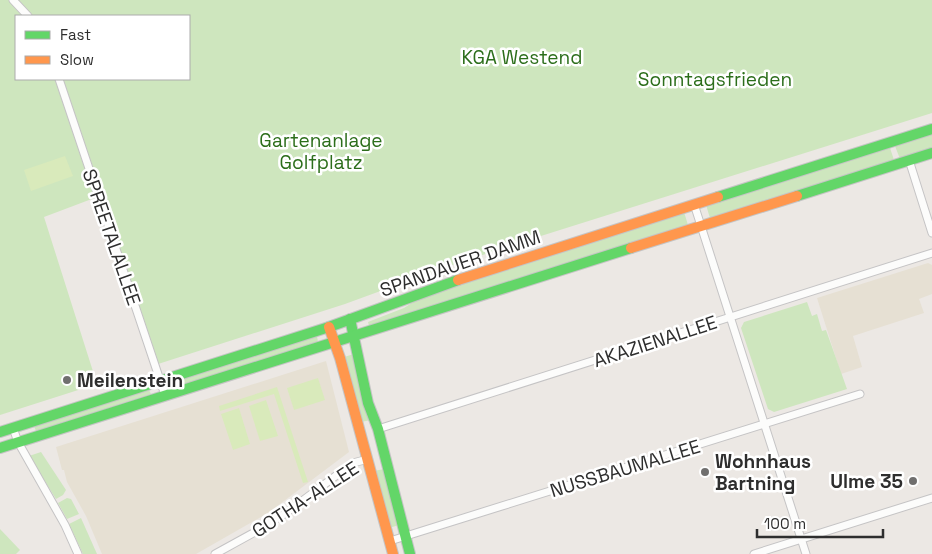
<svg xmlns="http://www.w3.org/2000/svg" width="932" height="554" viewBox="0 0 932 554" font-family="'Space Grotesk',sans-serif">
	<style>
		.education { fill: #e6e0d3 }
		.green { fill: #cee6be; fill-rule: evenodd }
		.pitch { fill: #d9eabb }
		.lines { fill: none; stroke-linecap: round; stroke-linejoin: round }
		.street-casing { stroke: #c5c4c5; stroke-width: 9 }
		.fast-casing { stroke: #c5c4c5; stroke-width: 12 }
		.slow-casing { stroke: #c5c4c5; stroke-width: 12 }
		.street { stroke: #fcfcfb; stroke-width: 7 }
		.fast { stroke: #63d668; stroke-width: 10 }
		.slow { stroke: #ff974d; stroke-width: 10 }
		.poi-dot { fill: #706f6e; stroke: #fff; stroke-width: 2 }
		.labels { text-anchor: middle; stroke-width: 5; stroke-linejoin: round; paint-order: stroke }
		.park-label { font-size: 19px; fill: #2c6e1b; stroke: #fff }
		.street-label { font-size: 19px; fill: #2e2e2e; stroke: #fff }
		.poi-label { font-size: 19px; font-weight: bold; fill: #2e2e2e; stroke: #fff; text-anchor: start }
	</style>
	<rect width="100%" height="100%" fill="#ece8e4"/>
	<!-- education -->
	<g class="education">
		<polygon points="928,263 932,265 932,294 919,299 924,313 853,336 862,367 841,374 817,298"/>
		<polygon points="326,361 349,452 268,513 196,554 102,554 86,516 67,482 64,470 62,470 56,447"/>
	</g>
	<!-- green -->
	<g class="green">
		<path d="M0 0H932V113L525 241 446 267 345 304 155 365 97 197 44 217 97 384 0 415ZM16 16H189V79H16Z"/>
		<polygon points="932,134 932,148 900,159 895,146"/>
		<polygon points="890,148 894,160 710,218 706,205"/>
		<polygon points="684,212 688,225 369,326 368,322 404,308 421,297"/>
		<polygon points="807,302 812,316 817,314 822,331 826,330 847,389 774,412 768,409 741,328 744,322"/>
		<polygon points="317,336 318,342 175,387 173,382"/>
		<polygon points="354,354 371,420 361,422 344,357"/>
		<polygon points="149,390 151,394 36,431 34,426"/>
		<polygon points="41,452 66,490 63,495 56,499 29,456"/>
		<polygon points="384,469 399,525 389,528 374,471"/>
		<polygon points="67,498 71,499 79,514 67,519 58,503"/>
		<polygon points="81,518 97,554 83,554 69,524"/>
		<polygon points="0,529 20,550 16,554 0,554"/>
	</g>
	<!-- pitch -->
	<g class="pitch">
		<polygon points="65,156 73,176 31,191 24,170"/>
		<polygon points="318,378 325,400 294,410 287,388"/>
		<polygon points="277,387 308,482 303,483 274,394 220,411 219,406"/>
		<polygon points="266,400 278,436 260,441 249,406"/>
		<polygon points="239,408 250,444 233,450 221,414"/>
	</g>
	<g class="lines">
		<!-- street casing -->
		<g class="street-casing">
			<g id="street">
				<polyline points="13,0 28,16"/>
				<polyline points="59,79 165,395"/>
				<polyline points="909,160 932,233"/>
				<polyline points="694,204 806,554"/>
				<polyline points="13,428 18,442 65,525 78,554"/>
				<polyline points="378,429 932,253"/>
				<polyline points="390,541 860,394"/>
				<polyline points="215,554 255,532 286,513 353,463 368,459"/>
				<polyline points="754,554 932,498"/>
			</g>
		</g>
		<!-- fast casing -->
		<g class="fast-casing">
			<g id="fast">
				<polyline points="797,196 932,153"/>
				<polyline points="718,197 932,129"/>
				<polyline points="350,319 368,403 378,429 410,554"/>
				<polyline points="0,432 329,327 458,280"/>
				<polyline points="0,448 631,248"/>
			</g>
		</g>
		<!-- slow casing -->
		<g class="slow-casing">
			<g id="slow">
				<polyline points="631,248 797,196"/>
				<polyline points="458,280 718,197"/>
				<polyline points="329,327 340,358 393,554"/>
			</g>
		</g>
		<!-- street -->
		<use href="#street" class="street"/>
		<!-- fast -->
		<use href="#fast" class="fast"/>
		<!-- slow -->
		<use href="#slow" class="slow"/>
	</g>
	<!-- markers -->
	<g class="poi-dot">
		<circle cx="67" cy="380" r="5"/>
		<circle cx="705" cy="472" r="5"/>
		<circle cx="913" cy="481" r="5"/>
	</g>
	<g class="labels">
		<!-- park labels -->
		<g class="park-label">
			<text x="522" y="64">KGA Westend</text>
			<text x="715" y="86">Sonntagsfrieden</text>
			<text x="321" y="147">Gartenanlage<tspan x="321" dy="22">Golfplatz</tspan></text>
		</g>
		<!-- street labels -->
		<g class="street-label">
			<text transform="translate(112 237) rotate(71)" y="7">SPREETALALLEE</text>
			<text transform="translate(460 263) rotate(-19)" y="7">SPANDAUER DAMM</text>
			<text transform="translate(655 341) rotate(-18)" y="7">AKAZIENALLEE</text>
			<text transform="translate(625 468) rotate(-17)" y="7">NUSSBAUMALLEE</text>
			<text transform="translate(305 499) rotate(-33)" y="7">GOTHA-ALLEE</text>
		</g>
		<!-- poi labels -->
		<g class="poi-label">
			<text x="77" y="387">Meilenstein</text>
			<text x="715" y="468">Wohnhaus<tspan x="715" dy="22">Bartning</tspan></text>
			<text x="903" y="488" text-anchor="end">Ulme 35</text>
		</g>
	</g>
	<!-- legend -->
	<rect x="15" y="15" width="175" height="65" fill="#ffffff" stroke="#ababab"/>
	<rect x="25" y="31" width="25" height="8" fill="#63d668" stroke="#ababab"/>
	<text x="60" y="40" font-size="15" fill="#2e2e2e">Fast</text>
	<rect x="25" y="56" width="25" height="8" fill="#ff974d" stroke="#ababab"/>
	<text x="60" y="65" font-size="15" fill="#2e2e2e">Slow</text>
	<!-- scale -->
	<path d="M757 529v8h126v-8" fill="none" stroke="#2e2e2e" stroke-width="2.5"/>
	<text x="764" y="529" font-size="15" fill="#2e2e2e" stroke="#ffffff" stroke-width="4" paint-order="stroke">100 m</text>
</svg>
